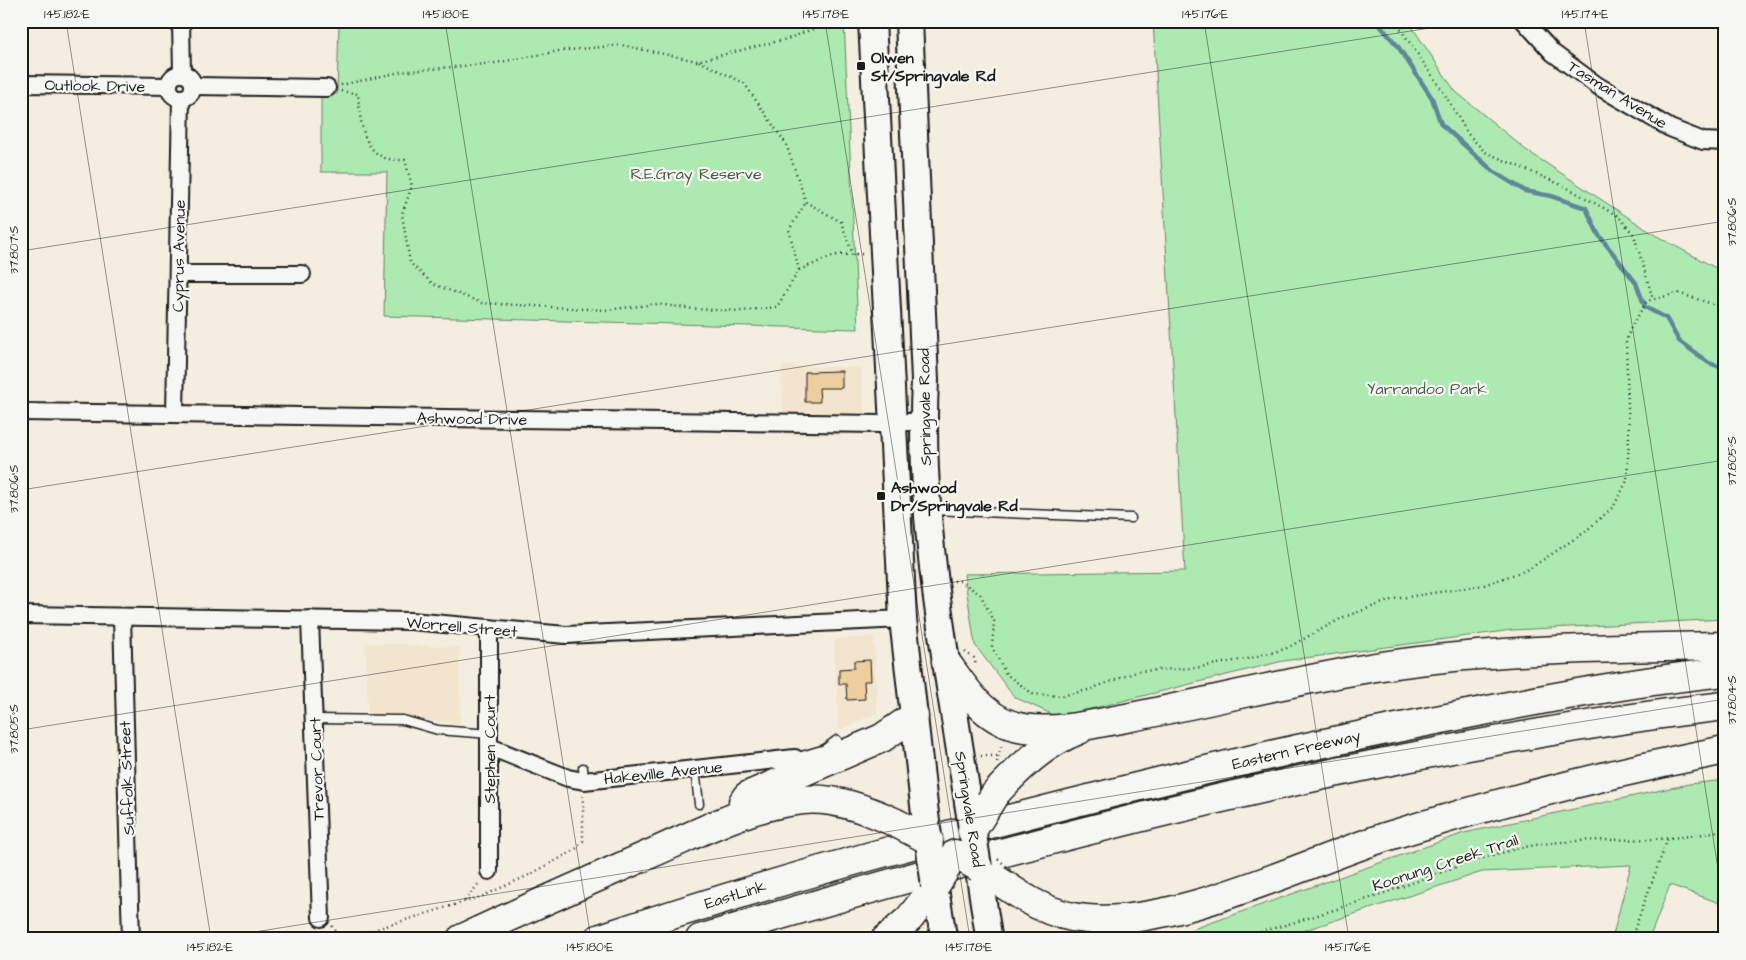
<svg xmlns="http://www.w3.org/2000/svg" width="1746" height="960" viewBox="0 0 1746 960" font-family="'Architects Daughter',sans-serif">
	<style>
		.built { fill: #f2e4cd }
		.green { fill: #adeab1; stroke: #648366 }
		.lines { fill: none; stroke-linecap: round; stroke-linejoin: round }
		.stream { stroke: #5f8699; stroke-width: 4.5 }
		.building { fill: #edce9f; stroke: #1c1c1c }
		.service-casing { stroke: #1c1c1c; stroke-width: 11 }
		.minor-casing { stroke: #1c1c1c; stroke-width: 20 }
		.primary-casing { stroke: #1c1c1c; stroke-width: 29 }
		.trunk-casing { stroke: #1c1c1c; stroke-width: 30 }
		.motorway-casing { stroke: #1c1c1c; stroke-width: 31 }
		.path { stroke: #1c1c1c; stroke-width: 2.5; stroke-dasharray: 1 4; stroke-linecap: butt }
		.service { stroke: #f6f6f2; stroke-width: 8 }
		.minor { stroke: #f6f6f2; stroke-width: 16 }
		.primary { stroke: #f6f6f2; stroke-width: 25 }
		.trunk { stroke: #f6f6f2; stroke-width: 26 }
		.motorway { stroke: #f6f6f2; stroke-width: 28 }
		.trunk-bridge-casing { stroke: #1c1c1c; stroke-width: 30; stroke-linecap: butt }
		.motorway-bridge-casing { stroke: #1c1c1c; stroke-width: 31; stroke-linecap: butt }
		.path-bridge { stroke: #1c1c1c; stroke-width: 2.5; stroke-dasharray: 1 4; stroke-linecap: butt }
		.trunk-bridge { stroke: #f6f6f2; stroke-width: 26 }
		.motorway-bridge { stroke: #f6f6f2; stroke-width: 28 }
		.ticks { fill: none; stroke: #1c1c1c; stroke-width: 1; stroke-opacity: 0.45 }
		.poi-dot { fill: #1c1c1c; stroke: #f6f6f2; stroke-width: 2 }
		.labels { text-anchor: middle; stroke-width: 4.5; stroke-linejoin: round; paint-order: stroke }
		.poi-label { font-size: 16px; font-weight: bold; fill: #1c1c1c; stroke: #f6f6f2; text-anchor: start }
		.street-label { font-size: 16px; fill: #1c1c1c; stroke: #f6f6f2 }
		.park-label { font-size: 16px; fill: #485a49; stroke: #f6f6f2 }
		.neatline { fill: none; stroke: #1c1c1c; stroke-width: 2 }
		.ticks-label { font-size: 12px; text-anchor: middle; fill: #1c1c1c }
	</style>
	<rect width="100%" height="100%" fill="#f4eee1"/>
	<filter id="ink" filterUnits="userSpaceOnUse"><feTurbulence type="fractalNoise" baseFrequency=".02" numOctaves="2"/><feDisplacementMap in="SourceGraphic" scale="10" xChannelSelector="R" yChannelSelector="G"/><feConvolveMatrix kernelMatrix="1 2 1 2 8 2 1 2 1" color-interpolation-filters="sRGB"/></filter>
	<g filter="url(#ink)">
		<!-- built -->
		<g class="built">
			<polygon points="782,366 861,368 866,435 783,435"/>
			<polygon points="874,637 877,713 839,730 834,639"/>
			<polygon points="366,643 459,647 460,723 368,715"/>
		</g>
		<!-- green -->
		<g class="green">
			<polygon points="339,21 844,21 858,329 384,316 387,172 321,172 321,95 337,94"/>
			<polygon points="1153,21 1408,21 1455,91 1526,150 1655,235 1725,273 1725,619 1512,630 1283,661 1058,717 1014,697 975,645 964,574 1185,571"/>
			<polygon points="1725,780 1725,905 1670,885 1649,939 1612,939 1631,865 1482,872 1278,939 1165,939 1464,833 1689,784"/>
		</g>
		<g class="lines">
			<!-- stream -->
			<polyline class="stream" points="1376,21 1397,45 1432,98 1441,124 1493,171 1525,191 1551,196 1586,208 1598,234 1636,283 1645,307 1666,318 1679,341 1709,363 1725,369"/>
		</g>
		<!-- building -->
		<g class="building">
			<polygon points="842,371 842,388 819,388 820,402 805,402 805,372"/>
			<polygon points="870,660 871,681 864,681 865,699 847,700 846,684 839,684 839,669 854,668 854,661"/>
		</g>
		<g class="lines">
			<!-- service casing -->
			<g class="service-casing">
				<g id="service">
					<polyline points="932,510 1131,518"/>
					<polyline points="314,719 403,720 438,730 490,734"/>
					<polyline points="795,758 825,749 837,740"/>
					<polyline points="583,768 584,781"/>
					<polyline points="695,769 699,804"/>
				</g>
			</g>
			<!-- minor casing -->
			<g class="minor-casing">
				<g id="minor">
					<polyline points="181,21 182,74"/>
					<polyline points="1524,21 1553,53 1598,86 1670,128 1703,141 1725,142"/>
					<circle cx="181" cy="86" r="12"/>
					<polyline points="21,84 169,86"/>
					<polyline points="193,86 327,88"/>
					<polyline points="178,274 302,274"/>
					<polyline points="21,412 880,424 923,421"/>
					<polyline points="175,413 181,98"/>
					<polyline points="21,615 411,621 566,635 903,619"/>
					<polyline points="122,617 131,939"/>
					<polyline points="310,619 321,918"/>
					<polyline points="490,747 568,778 584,781 795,758"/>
					<polyline points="489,871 489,628"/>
				</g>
			</g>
			<!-- primary casing -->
			<g class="primary-casing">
				<g id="primary">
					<polyline points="978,867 989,939"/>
					<polyline points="935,886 944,939"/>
				</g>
			</g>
			<!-- trunk casing -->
			<g class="trunk-casing">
				<g id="trunk">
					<polyline points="872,21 903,619 925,814"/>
					<path d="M909 21 925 380C918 522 947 662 968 802"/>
				</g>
			</g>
			<!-- motorway casing -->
			<g class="motorway-casing">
				<g id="motorway">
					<path d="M946 662C968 692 985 722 1024 728 1058 733 1093 724 1126 718 1203 703 1280 684 1358 670 1479 649 1602 648 1725 646"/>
					<path d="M995 794C1019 768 1045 743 1079 730"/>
					<polyline points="743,802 747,796 882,738 914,716"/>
					<path d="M978 867C1013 890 1044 916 1087 919 1175 927 1300 865 1385 837 1497 802 1610 773 1725 750"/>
					<path d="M461 939C523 910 587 882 650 854 699 833 749 805 803 800 834 797 866 809 894 822"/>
					<path d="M598 939C795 873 996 821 1198 772 1293 749 1388 729 1483 711 1563 695 1644 680 1725 672"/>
					<path d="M700 939C924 871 1151 810 1381 763 1495 740 1609 719 1725 706"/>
					<polyline points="886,939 909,919 935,886"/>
				</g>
			</g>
			<!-- path -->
			<g class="path">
				<polyline points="1395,21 1444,93 1468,134 1485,152 1564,186 1618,216 1634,235 1653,299"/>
				<polyline points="699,61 744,83 786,144 806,202 841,222 853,255"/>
				<polyline points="341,85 400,72 495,63 559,51 621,45 697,61 787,39 833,21"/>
				<path d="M341 91 358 94C360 116 361 149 385 158 391 160 399 160 405 160L412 186 402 214 410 263 433 284 482 303 605 310 657 304 694 309 741 311 777 307 799 270 835 255 865 254"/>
				<polyline points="799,270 789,230 806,202"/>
				<polyline points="954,581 960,581 980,594 994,621 992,647 1006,674 1033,694 1061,696 1088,690 1139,671 1195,668 1251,658 1285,649 1344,617 1394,599 1484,585 1529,569 1585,532 1614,506 1627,481 1629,436 1626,341 1631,327 1647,301 1678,293 1725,308"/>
				<polyline points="965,652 974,658 976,666"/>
				<polyline points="981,756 998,756"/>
				<polyline points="997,762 1002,743"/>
				<polyline points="465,901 480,882"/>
				<polyline points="332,926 342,939"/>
				<polyline points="344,939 483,896 529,875 575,850 583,841 583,796"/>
				<path d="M1236 939C1290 924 1343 908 1395 889 1441 873 1488 853 1536 845 1598 835 1664 846 1725 829"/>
				<polyline points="1631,939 1668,838"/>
			</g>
			<!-- service -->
			<use href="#service" class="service"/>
			<!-- minor -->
			<use href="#minor" class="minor"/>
			<!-- primary -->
			<use href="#primary" class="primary"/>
			<!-- trunk -->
			<use href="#trunk" class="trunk"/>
			<!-- motorway -->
			<use href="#motorway" class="motorway"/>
			<!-- trunk-bridge casing -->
			<g class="trunk-bridge-casing">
				<g id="trunk-bridge">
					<polyline points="968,802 978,867"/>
					<polyline points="925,814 935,886"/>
				</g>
			</g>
			<!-- motorway-bridge casing -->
			<g class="motorway-bridge-casing">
				<g id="motorway-bridge">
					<polyline points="894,822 929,840"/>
					<polyline points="972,831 995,794"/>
					<polyline points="935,886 955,854 978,867"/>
				</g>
			</g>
			<!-- path-bridge -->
			<polyline class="path-bridge" points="998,859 1014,873"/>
			<!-- trunk-bridge -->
			<use href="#trunk-bridge" class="trunk-bridge"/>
			<!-- motorway-bridge -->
			<use href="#motorway-bridge" class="motorway-bridge"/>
		</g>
	</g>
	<!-- ticks -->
	<path class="ticks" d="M66 21 211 939M445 21 591 939M825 21 970 939M1204 21 1349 939M1584 21 1725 913M21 251 1474 21M21 490 1725 221M21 730 1725 460M210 939 1725 699M1720 939 1725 938"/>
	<!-- markers -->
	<g class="poi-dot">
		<rect x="856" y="61" width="10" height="10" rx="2.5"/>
		<rect x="876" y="491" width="10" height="10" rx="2.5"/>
	</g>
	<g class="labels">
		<!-- poi labels -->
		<g class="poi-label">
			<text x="871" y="63">Olwen<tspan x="871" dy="18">St/Springvale Rd</tspan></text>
			<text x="891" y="493">Ashwood<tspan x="891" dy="18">Dr/Springvale Rd</tspan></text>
		</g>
		<!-- street labels -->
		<g class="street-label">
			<text transform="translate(95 85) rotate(1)" y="6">Outlook Drive</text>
			<text transform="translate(1618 94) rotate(32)" y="6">Tasman Avenue</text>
			<text transform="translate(178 256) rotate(-89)" y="6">Cyprus Avenue</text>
			<text transform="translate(924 407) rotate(-91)" y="6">Springvale Road</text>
			<text transform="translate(472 418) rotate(1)" y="6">Ashwood Drive</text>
			<text transform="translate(462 626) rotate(5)" y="6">Worrell Street</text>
			<text transform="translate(489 749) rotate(-90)" y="6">Stephen Court</text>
			<text transform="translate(1296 749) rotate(-13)" y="6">Eastern Freeway</text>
			<text transform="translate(316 769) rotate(-92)" y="6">Trevor Court</text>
			<text transform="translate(663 772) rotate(-6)" y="6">Hakeville Avenue</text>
			<text transform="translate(126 778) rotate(-92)" y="6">Suffolk Street</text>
			<text transform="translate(970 809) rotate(81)" y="6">Springvale Road</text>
			<text transform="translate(1445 862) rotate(-18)" y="6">Koonung Creek Trail</text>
			<text transform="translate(735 894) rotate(-17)" y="6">EastLink</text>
		</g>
		<!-- park labels -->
		<g class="park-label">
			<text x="696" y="179">R.E.Gray Reserve</text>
			<text x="1427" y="394">Yarrandoo Park</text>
		</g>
	</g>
	<!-- margin -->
	<rect width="1746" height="960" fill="none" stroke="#f6f6f2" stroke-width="55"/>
	<rect x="28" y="28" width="1690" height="904" class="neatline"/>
	<g class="ticks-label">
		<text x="67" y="18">145.182°E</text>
		<text x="446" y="18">145.180°E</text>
		<text x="826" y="18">145.178°E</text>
		<text x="1205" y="18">145.176°E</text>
		<text x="1585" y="18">145.174°E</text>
		<text transform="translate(1732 222) rotate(-90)" y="4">37.806°S</text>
		<text transform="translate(14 250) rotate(-90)" y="4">37.807°S</text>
		<text transform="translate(1732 461) rotate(-90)" y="4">37.805°S</text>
		<text transform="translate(14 489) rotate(-90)" y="4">37.806°S</text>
		<text transform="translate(1732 700) rotate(-90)" y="4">37.804°S</text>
		<text transform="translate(14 729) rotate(-90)" y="4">37.805°S</text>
		<text x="210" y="951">145.182°E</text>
		<text x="590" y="951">145.180°E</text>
		<text x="969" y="951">145.178°E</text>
		<text x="1348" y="951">145.176°E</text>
	</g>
</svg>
